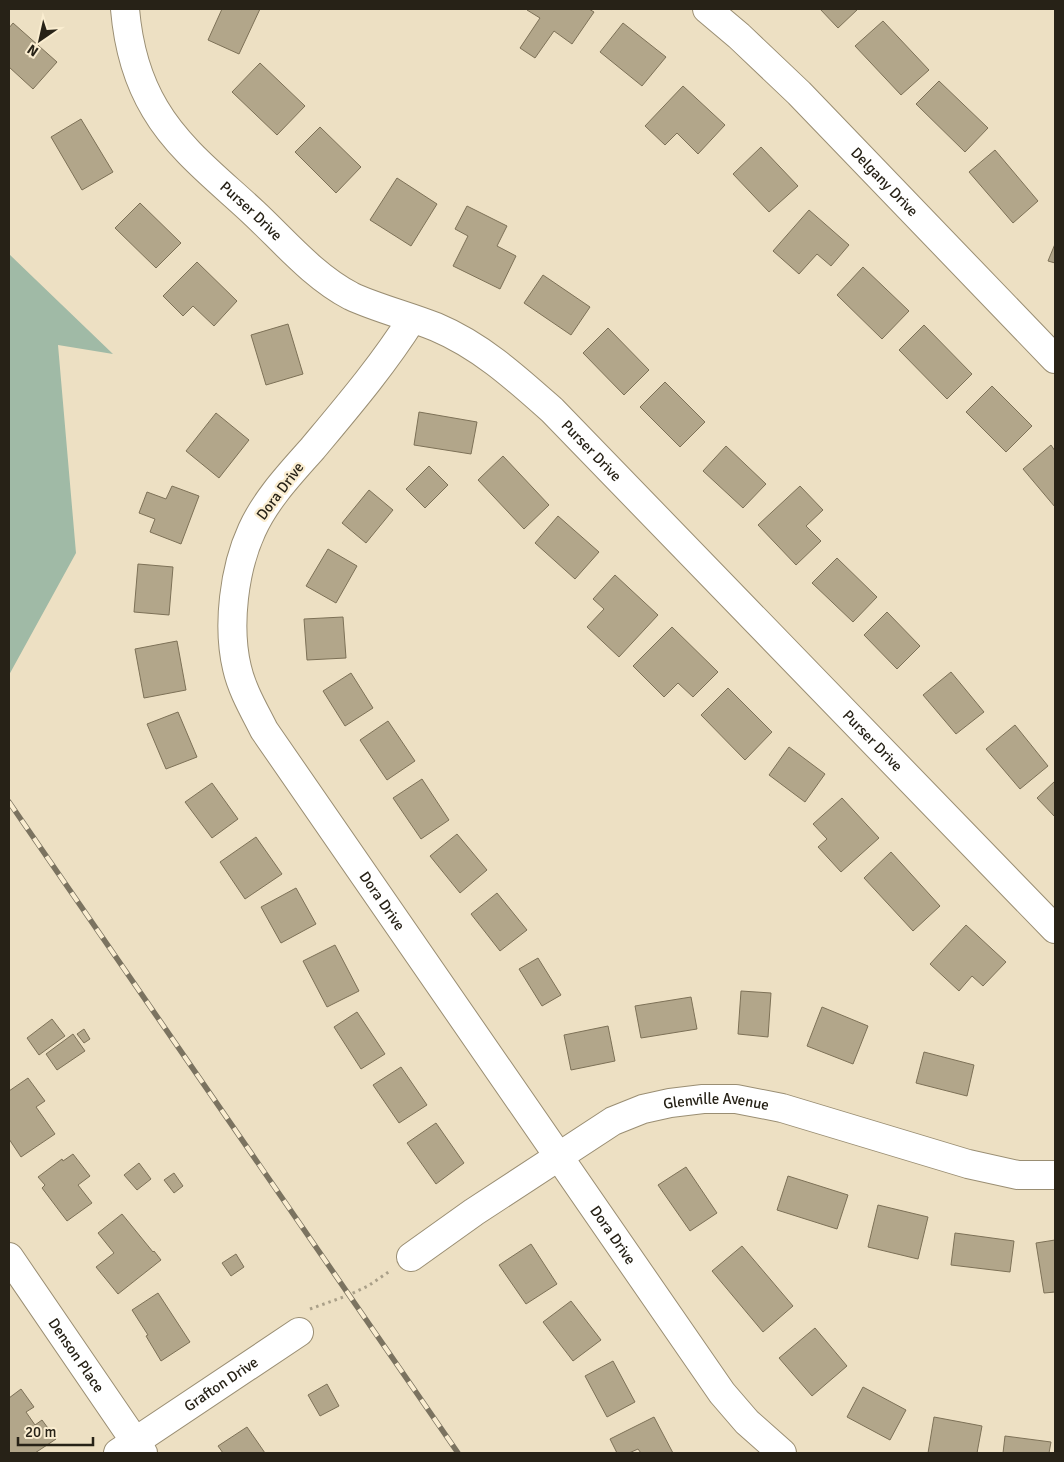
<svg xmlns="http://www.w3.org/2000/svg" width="1064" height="1462" viewBox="0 0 1064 1462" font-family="Signika,sans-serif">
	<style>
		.forest { fill: #a0baa6 }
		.building { fill: #b2a68a; stroke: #7d7157 }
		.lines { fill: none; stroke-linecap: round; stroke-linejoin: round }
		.street-casing { stroke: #9a8e73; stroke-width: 30 }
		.path { stroke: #a99f88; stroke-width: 3; stroke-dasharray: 2.5 4; stroke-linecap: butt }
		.street { stroke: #fff; stroke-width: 28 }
		.rail-casing { stroke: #7b7360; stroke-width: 5.5 }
		.rail { stroke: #faedd0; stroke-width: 4; stroke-dasharray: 11; stroke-linecap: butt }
		.labels { text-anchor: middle; stroke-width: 4.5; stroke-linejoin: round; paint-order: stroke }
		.street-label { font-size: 15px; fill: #272217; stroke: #faedd0 }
	</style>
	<rect width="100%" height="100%" fill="#ede0c3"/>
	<!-- forest -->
	<polygon class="forest" points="9,254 113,354 58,345 76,553 9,675"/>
	<!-- building -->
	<g class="building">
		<polygon points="222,9 260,9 239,54 208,40"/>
		<polygon points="528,9 589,9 594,12 572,44 554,31 535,58 520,48 540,18 527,10"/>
		<polygon points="820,9 858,9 838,28"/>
		<polygon points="883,21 929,70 901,95 855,46"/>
		<polygon points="13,23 57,62 33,89 9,67 9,28"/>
		<polygon points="623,23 666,57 642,86 600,52"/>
		<polygon points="260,63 305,106 277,135 232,92"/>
		<polygon points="939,81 988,128 965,152 916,104"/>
		<polygon points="683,86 725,125 698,154 677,133 665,145 645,126"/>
		<polygon points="81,119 113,172 82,190 51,137"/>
		<polygon points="320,127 361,167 336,193 295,152"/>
		<polygon points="761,147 798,186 769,212 733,174"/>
		<polygon points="995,150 1038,201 1013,223 969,172"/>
		<polygon points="397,178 437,204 411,246 370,220"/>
		<polygon points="140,203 181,243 156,268 115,228"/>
		<polygon points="467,206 507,226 497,246 516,256 500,289 453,266 468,236 455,229"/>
		<polygon points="809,210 849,245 831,266 817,254 799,274 773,251"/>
		<polygon points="1055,244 1055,263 1048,261"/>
		<polygon points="197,262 237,301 214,326 193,306 183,316 163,296"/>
		<polygon points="863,267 909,311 882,339 837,295"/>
		<polygon points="543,275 590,307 571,335 524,303"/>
		<polygon points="288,324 303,374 266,385 251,335"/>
		<polygon points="924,325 972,374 947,399 899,350"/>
		<polygon points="608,328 649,370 624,395 583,353"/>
		<polygon points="665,382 705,422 680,447 640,407"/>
		<polygon points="992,386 1032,426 1006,452 966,412"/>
		<polygon points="419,412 477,422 471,454 414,445"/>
		<polygon points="216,413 249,440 219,478 186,451"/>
		<polygon points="1051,445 1055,451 1055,507 1023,469"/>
		<polygon points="726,446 766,484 743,508 703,471"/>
		<polygon points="503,456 549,505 524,529 478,480"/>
		<polygon points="429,466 448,485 425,508 406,489"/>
		<polygon points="172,486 199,496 181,544 150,532 155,519 139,513 147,492 166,499"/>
		<polygon points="800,486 823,510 806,526 821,541 796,565 758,525"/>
		<polygon points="369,490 393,510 366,543 342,523"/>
		<polygon points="558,516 599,552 575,579 535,543"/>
		<polygon points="328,549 357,566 336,603 306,586"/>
		<polygon points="837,558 877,597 853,622 812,583"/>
		<polygon points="138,564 173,567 169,615 134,612"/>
		<polygon points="615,575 658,615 619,657 587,627 604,609 593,599"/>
		<polygon points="887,612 920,646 897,669 864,635"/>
		<polygon points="343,617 346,658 307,660 304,619"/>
		<polygon points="672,627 718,672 693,697 678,683 664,697 633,666"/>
		<polygon points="177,641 186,690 144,698 135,649"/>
		<polygon points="951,672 984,712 956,734 923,695"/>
		<polygon points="351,673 373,708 345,726 323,691"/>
		<polygon points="728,688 772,732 745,760 701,715"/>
		<polygon points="178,712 197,757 166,769 147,724"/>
		<polygon points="388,721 415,761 387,780 360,740"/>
		<polygon points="1015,725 1048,766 1020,789 986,749"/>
		<polygon points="789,747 825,774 805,802 769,775"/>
		<polygon points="422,779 449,820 421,839 393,798"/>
		<polygon points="1055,781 1055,817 1037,798"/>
		<polygon points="212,783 238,819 212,838 185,802"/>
		<polygon points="842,798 879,838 841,872 818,847 827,839 813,824"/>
		<polygon points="457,834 487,870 460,893 430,856"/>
		<polygon points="256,837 282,874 245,899 220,862"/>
		<polygon points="891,852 940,906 913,931 864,878"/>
		<polygon points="296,888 316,924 281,943 261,907"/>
		<polygon points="497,893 527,930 500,951 471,914"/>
		<polygon points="966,925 1006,962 983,986 972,976 959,991 930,964"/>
		<polygon points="335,945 359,991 327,1007 303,961"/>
		<polygon points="538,958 561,995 542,1006 519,969"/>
		<polygon points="741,991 771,993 768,1037 738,1034"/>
		<polygon points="691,997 697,1029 641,1038 635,1006"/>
		<polygon points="822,1007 868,1026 853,1064 807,1046"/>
		<polygon points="357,1012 385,1054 361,1069 334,1027"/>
		<polygon points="52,1019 65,1036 39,1055 27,1038"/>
		<polygon points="608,1026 615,1061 571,1070 564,1035"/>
		<polygon points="84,1029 90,1039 84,1043 77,1034"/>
		<polygon points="73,1034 85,1051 57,1070 46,1054"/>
		<polygon points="924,1052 974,1065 967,1096 916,1083"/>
		<polygon points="401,1067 427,1105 399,1123 373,1085"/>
		<polygon points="28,1078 45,1101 36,1107 55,1134 21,1157 9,1139 9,1091"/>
		<polygon points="436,1123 464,1163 436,1184 407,1143"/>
		<polygon points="73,1154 90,1176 78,1185 92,1203 67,1221 42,1188 45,1185 38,1177 62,1159 63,1161"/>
		<polygon points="139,1163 151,1179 137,1190 124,1175"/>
		<polygon points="686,1167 717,1213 690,1231 658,1185"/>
		<polygon points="174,1173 183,1186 174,1193 164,1180"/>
		<polygon points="788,1176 848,1195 837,1229 777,1210"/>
		<polygon points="878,1205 928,1217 918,1259 868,1247"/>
		<polygon points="122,1214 153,1252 154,1251 161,1260 118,1294 96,1267 114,1253 98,1233"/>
		<polygon points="955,1233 1014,1241 1010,1272 951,1265"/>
		<polygon points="1055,1240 1055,1292 1044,1293 1036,1243"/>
		<polygon points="531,1244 557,1284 526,1304 499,1265"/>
		<polygon points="742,1246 793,1306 763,1332 712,1271"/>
		<polygon points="236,1254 244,1267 231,1276 222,1263"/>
		<polygon points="158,1293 190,1342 161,1361 146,1336 148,1335 132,1310"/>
		<polygon points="571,1301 601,1340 573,1361 543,1322"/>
		<polygon points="815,1328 847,1366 812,1396 779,1358"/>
		<polygon points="613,1361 635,1402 607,1417 585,1376"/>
		<polygon points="327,1384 339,1406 320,1416 308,1395"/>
		<polygon points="863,1387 906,1410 890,1440 847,1417"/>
		<polygon points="21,1389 34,1407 26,1412 35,1425 42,1420 56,1439 35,1453 9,1453 9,1398"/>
		<polygon points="654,1417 673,1453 641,1453 638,1449 629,1453 617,1453 610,1439"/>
		<polygon points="934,1417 982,1426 977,1453 928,1453"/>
		<polygon points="247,1427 265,1453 223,1453 218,1446"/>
		<polygon points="1005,1436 1051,1442 1049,1453 1003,1453"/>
	</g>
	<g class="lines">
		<!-- street casing -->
		<g class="street-casing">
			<g id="street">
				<path id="s1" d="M125 9C128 44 137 79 155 109 179 150 220 181 254 213 284 241 313 276 351 296 376 308 409 316 436 327 481 346 516 378 552 410L1055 929"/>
				<path id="s2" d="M707 9 739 36 799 93 1055 359"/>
				<path id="s3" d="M412 319C383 365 348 406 313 448 291 473 266 499 252 530 234 569 227 626 237 668 242 690 254 710 264 730L722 1393 747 1422 782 1453"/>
				<path id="s4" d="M9 1257 143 1453"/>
				<path id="s5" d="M411 1257 474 1212 613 1121 643 1109 670 1103 703 1099H736L782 1108 968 1164 1018 1175H1055"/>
				<path id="s6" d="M118 1453 299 1332"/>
			</g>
		</g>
		<!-- path -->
		<polyline class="path" points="310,1309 349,1295 368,1286 390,1271"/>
		<!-- street -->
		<use href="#street" class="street"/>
		<!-- rail casing -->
		<g class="rail-casing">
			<polyline id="rail" points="9,802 458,1453"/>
		</g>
		<!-- rail -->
		<use href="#rail" class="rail"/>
	</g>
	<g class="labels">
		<!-- street labels -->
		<g class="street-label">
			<text dy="5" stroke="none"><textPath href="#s2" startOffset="248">Delgany Drive</textPath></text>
			<text dy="5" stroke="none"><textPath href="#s1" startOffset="246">Purser Drive</textPath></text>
			<text dy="5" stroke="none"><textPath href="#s1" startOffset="668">Purser Drive</textPath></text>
			<text transform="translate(280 491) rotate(-53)" y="5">Dora Drive</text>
			<text dy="5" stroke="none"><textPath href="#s1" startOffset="1072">Purser Drive</textPath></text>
			<text dy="5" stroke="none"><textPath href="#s3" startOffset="682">Dora Drive</textPath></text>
			<text dy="5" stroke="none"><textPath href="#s5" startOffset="350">Glenville Avenue</textPath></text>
			<text dy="5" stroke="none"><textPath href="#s3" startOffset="1088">Dora Drive</textPath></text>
			<text dy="5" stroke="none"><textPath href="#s4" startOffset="119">Denson Place</textPath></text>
			<text dy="5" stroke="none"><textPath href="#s6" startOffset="124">Grafton Drive</textPath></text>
		</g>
	</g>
	<!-- border -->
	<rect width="1064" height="1462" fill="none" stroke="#272217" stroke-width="20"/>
	<!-- north arrow -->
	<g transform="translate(40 40) rotate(214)" stroke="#faedd0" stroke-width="4" paint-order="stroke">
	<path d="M0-4L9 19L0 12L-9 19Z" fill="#272217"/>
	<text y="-8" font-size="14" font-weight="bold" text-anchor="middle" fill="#272217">N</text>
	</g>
	<!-- scale -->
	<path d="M18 1437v8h75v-8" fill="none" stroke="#272217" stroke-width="2.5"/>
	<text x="25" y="1437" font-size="15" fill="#272217" stroke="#faedd0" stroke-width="4" paint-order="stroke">20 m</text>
</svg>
